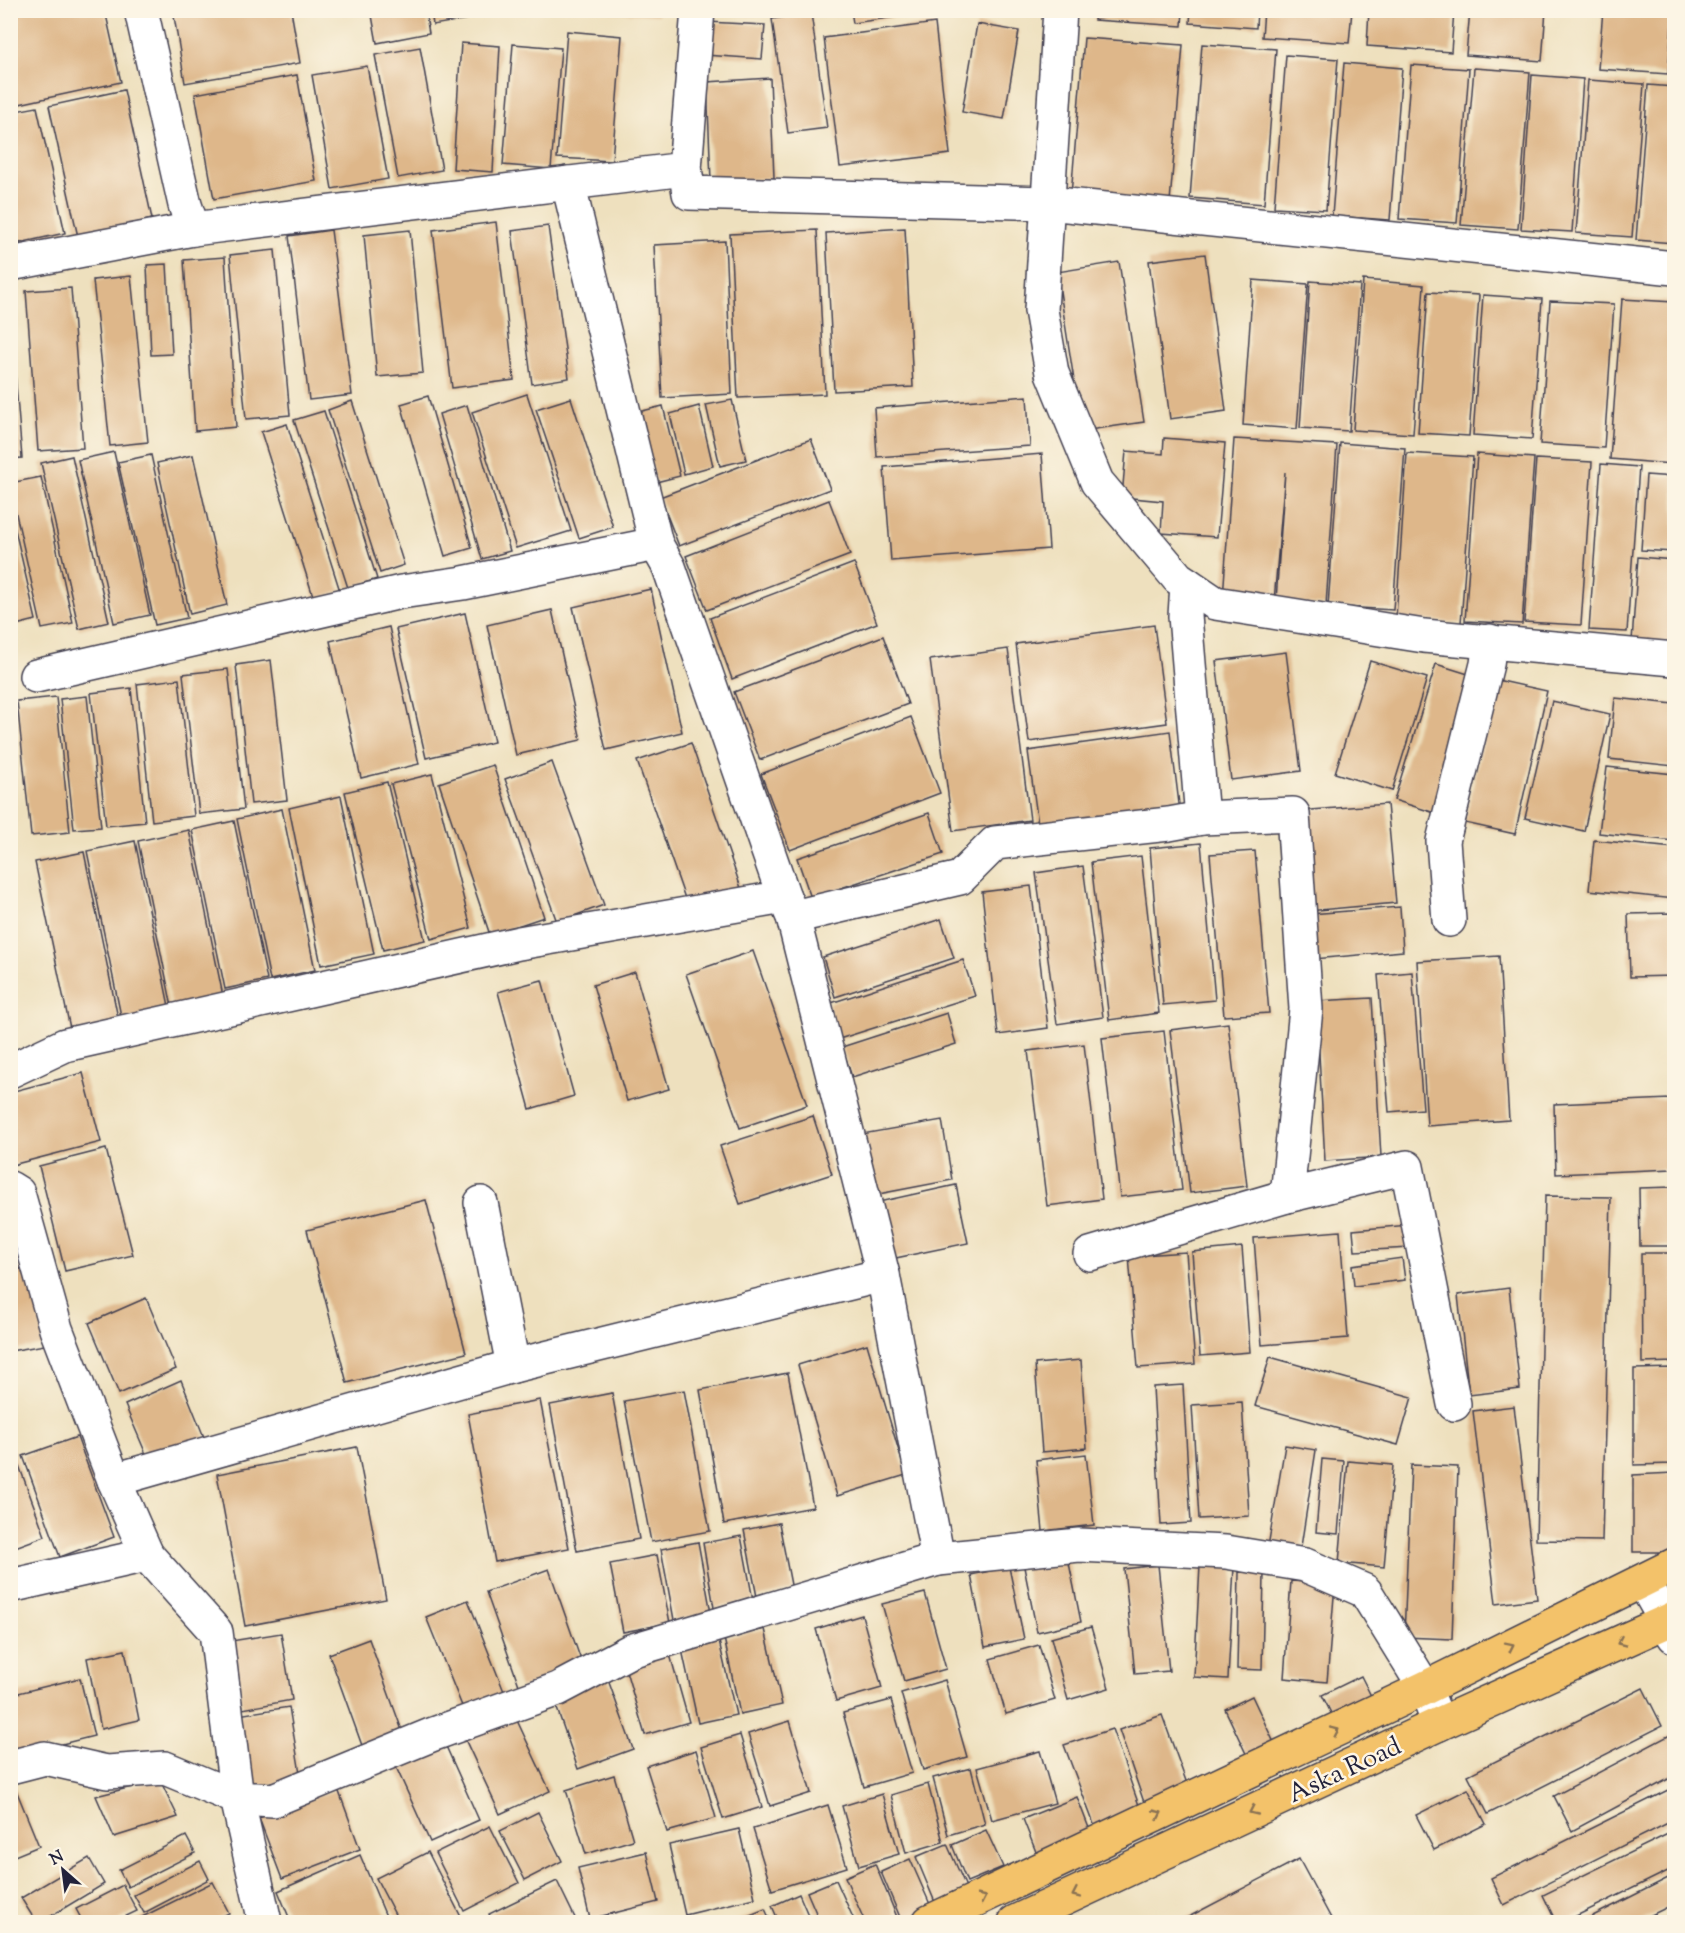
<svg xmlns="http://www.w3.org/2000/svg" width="1685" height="1933" viewBox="0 0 1685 1933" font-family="'Sorts Mill Goudy',serif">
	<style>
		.building { fill: #deb78a }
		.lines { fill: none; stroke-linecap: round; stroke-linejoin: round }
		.street-casing { stroke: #413e4f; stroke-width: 36 }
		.highway-casing { stroke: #413e4f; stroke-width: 36 }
		.street { stroke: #fff; stroke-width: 33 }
		.highway { stroke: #f3c26a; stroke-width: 33 }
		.oneway { stroke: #8a7252 }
		.labels { text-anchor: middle; stroke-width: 5; stroke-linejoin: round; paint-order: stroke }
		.street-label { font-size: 26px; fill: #22223b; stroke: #fcf5e5 }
	</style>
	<rect width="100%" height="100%" fill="#fcf5e5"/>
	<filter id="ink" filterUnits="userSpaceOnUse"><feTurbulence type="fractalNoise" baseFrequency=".0167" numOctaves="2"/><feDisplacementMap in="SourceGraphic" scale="12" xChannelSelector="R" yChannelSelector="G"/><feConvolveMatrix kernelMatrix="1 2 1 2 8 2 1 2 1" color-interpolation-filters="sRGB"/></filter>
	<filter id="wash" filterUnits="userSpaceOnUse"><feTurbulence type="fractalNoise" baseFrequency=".008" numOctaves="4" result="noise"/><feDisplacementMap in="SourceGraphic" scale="24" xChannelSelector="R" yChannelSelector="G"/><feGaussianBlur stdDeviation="1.35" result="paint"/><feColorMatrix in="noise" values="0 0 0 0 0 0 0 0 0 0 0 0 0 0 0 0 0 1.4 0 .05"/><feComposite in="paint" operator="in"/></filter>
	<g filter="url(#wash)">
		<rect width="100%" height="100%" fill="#eee0be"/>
		<g id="blocks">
			<!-- building -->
			<g class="building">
				<polygon points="10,10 105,10 121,82 10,106"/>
				<polygon points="173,10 291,10 300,63 185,83"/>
				<polygon points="371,10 425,10 429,33 377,43"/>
				<polygon points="431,10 474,10 475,18 433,25"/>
				<polygon points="485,10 513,10 513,12 486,17"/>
				<polygon points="609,10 658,10 658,15 609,12"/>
				<polygon points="709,10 773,10 773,16 709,14"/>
				<polygon points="851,10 931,10 931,12 853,23"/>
				<polygon points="1095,10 1183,10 1182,26 1094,20"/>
				<polygon points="1191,10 1257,10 1256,28 1190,23"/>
				<polygon points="1264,10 1352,10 1349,43 1262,37"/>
				<polygon points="1369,10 1454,10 1451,52 1367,46"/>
				<polygon points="1470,10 1546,10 1542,61 1466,55"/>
				<polygon points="1603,10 1673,10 1668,74 1598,69"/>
				<polygon points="811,13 827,128 788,133 772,19"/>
				<polygon points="707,22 765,25 762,59 705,55"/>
				<polygon points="935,23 950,154 840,167 824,38"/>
				<polygon points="977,24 1019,31 1004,119 962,112"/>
				<polygon points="567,31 622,36 612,161 557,158"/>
				<polygon points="1084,38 1183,45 1170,202 1071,195"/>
				<polygon points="461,43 500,46 493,172 453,169"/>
				<polygon points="513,44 561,48 551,169 503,165"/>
				<polygon points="1202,44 1276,49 1264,204 1190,198"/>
				<polygon points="420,47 442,170 398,178 375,55"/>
				<polygon points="1286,55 1338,59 1326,210 1274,207"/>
				<polygon points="1344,63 1402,68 1390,220 1332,216"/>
				<polygon points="1411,65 1469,69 1457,223 1399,219"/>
				<polygon points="367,66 388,179 332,189 312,75"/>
				<polygon points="1474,68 1530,72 1518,229 1461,225"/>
				<polygon points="297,75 316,181 214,199 195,94"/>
				<polygon points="1532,75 1583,79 1572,232 1521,229"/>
				<polygon points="770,78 774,178 711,181 707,82"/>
				<polygon points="1588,80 1644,84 1632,237 1576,233"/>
				<polygon points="1648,85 1674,87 1674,243 1636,240"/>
				<polygon points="124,90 152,219 78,237 49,106"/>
				<polygon points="37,107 65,233 10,245 10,112"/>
				<polygon points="496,222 514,380 452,388 433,230"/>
				<polygon points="548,226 569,378 532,384 512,231"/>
				<polygon points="905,228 913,387 834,391 826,233"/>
				<polygon points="331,230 352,395 309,400 289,236"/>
				<polygon points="410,230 423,373 377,377 364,235"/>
				<polygon points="817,230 825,394 738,398 730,234"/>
				<polygon points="725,241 732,394 662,398 654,245"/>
				<polygon points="275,250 290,415 246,419 230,255"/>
				<polygon points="1205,254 1226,411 1170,419 1149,261"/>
				<polygon points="225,257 236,427 195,431 184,260"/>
				<polygon points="1119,262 1144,422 1082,431 1057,272"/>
				<polygon points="167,264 172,354 151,355 147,265"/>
				<polygon points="131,276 148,442 110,446 93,280"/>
				<polygon points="1253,280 1308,284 1297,429 1243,425"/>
				<polygon points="1363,280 1424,285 1413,434 1353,430"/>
				<polygon points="1310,281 1360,285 1349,431 1300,428"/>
				<polygon points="71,288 83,448 38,451 26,291"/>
				<polygon points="1428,292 1479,295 1469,436 1418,433"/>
				<polygon points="1483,295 1542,299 1532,439 1473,435"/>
				<polygon points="1622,299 1674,302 1674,434 1672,464 1610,459"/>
				<polygon points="1550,301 1614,304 1604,448 1540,444"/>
				<polygon points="10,336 12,336 22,458 10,459"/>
				<polygon points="527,394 571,531 516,548 472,412"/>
				<polygon points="428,396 472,548 445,556 401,404"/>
				<polygon points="1027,396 1030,446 877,457 874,408"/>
				<polygon points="571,398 613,527 579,538 536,409"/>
				<polygon points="732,400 746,460 720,466 706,405"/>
				<polygon points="352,401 404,565 380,573 328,410"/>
				<polygon points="467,405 510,551 482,559 439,414"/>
				<polygon points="663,406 680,476 656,482 638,412"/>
				<polygon points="699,406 713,466 684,474 670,414"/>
				<polygon points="324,411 377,579 348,588 294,420"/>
				<polygon points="287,424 340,591 314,599 261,432"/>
				<polygon points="1164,438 1225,443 1217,537 1161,533 1163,501 1122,497 1126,451 1163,454"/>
				<polygon points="811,439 830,489 679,546 660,497"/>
				<polygon points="1234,439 1337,445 1326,605 1276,601 1285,472 1274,601 1223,598"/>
				<polygon points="1340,443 1405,448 1393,610 1328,606"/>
				<polygon points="114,452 150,615 114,623 78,460"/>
				<polygon points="1407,453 1473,457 1461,623 1396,618"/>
				<polygon points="1042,454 1049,549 891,561 884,467"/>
				<polygon points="1477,454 1534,458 1522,624 1465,621"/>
				<polygon points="151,455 187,618 155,625 118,462"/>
				<polygon points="193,455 227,605 190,614 157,463"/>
				<polygon points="72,456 109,622 79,629 41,463"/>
				<polygon points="1536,459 1592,462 1581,625 1524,622"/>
				<polygon points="1601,464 1639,467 1627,632 1589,630"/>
				<polygon points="1646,475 1674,477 1674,552 1641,550"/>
				<polygon points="41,477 73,623 42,629 10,487 10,483"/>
				<polygon points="829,500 850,555 707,610 686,556"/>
				<polygon points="10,508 36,620 12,626 10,617"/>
				<polygon points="1638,557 1674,560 1674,643 1632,641"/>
				<polygon points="854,563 877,623 732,679 710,618"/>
				<polygon points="651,589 682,732 606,750 573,607"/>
				<polygon points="552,610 581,740 516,755 487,625"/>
				<polygon points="465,613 494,742 426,758 396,629"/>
				<polygon points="1154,625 1167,723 1029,742 1016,644"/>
				<polygon points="389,627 419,764 361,778 330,641"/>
				<polygon points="883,636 908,704 760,760 734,692"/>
				<polygon points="1008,649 1030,820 953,831 930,660"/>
				<polygon points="1286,652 1301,771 1231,780 1216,661"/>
				<polygon points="271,660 287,800 251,804 236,665"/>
				<polygon points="1370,661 1427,678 1392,791 1335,773"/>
				<polygon points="1436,664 1481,678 1438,814 1394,800"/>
				<polygon points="228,669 244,809 199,814 183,674"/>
				<polygon points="179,679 194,816 152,821 137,684"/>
				<polygon points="1497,680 1547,691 1515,834 1465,823"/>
				<polygon points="131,688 145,822 106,826 91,693"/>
				<polygon points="87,696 101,827 74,829 60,699"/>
				<polygon points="56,697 70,832 31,836 17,701"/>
				<polygon points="1615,698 1674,704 1674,766 1609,759"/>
				<polygon points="1552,701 1610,714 1584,831 1525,818"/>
				<polygon points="911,717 940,793 790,850 761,774"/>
				<polygon points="1170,731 1180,812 1039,831 1028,751"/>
				<polygon points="691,743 741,888 688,907 637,761"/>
				<polygon points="552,762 604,905 557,922 505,779"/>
				<polygon points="493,765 544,917 490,935 439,783"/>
				<polygon points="1607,767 1674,774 1674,841 1599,833"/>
				<polygon points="432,774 471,928 431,939 391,784"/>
				<polygon points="387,782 425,940 383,950 345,792"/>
				<polygon points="341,796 374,954 321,965 289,808"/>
				<polygon points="1387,804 1396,903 1308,911 1299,811"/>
				<polygon points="282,809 315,970 270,980 237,819"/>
				<polygon points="929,813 943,854 811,898 797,858"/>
				<polygon points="234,821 267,980 225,989 192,830"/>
				<polygon points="189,830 223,996 172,1007 138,841"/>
				<polygon points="1594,840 1674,848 1674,899 1589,890"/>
				<polygon points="135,841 170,1011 122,1021 87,851"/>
				<polygon points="1201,843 1215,1000 1163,1005 1150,848"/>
				<polygon points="1255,851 1269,1013 1224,1016 1210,854"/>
				<polygon points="84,852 119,1023 71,1033 35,862"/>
				<polygon points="1141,856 1159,1013 1109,1020 1091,862"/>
				<polygon points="1083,866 1103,1017 1057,1024 1036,873"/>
				<polygon points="1031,886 1048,1028 998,1035 982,892"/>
				<polygon points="1400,907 1403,951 1314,959 1310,914"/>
				<polygon points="1674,913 1674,976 1630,977 1628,914"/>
				<polygon points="941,919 954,958 835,997 823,957"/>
				<polygon points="753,951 807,1105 740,1128 686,974"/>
				<polygon points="1499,956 1509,1120 1427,1126 1417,961"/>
				<polygon points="963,960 975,996 839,1039 828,1004"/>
				<polygon points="635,972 669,1089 627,1101 593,985"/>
				<polygon points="1412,972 1423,1109 1389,1112 1378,975"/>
				<polygon points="542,980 574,1096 530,1109 498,992"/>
				<polygon points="1372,998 1381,1157 1325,1161 1316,1001"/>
				<polygon points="947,1013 956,1044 852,1077 842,1047"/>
				<polygon points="1228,1023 1247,1186 1190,1193 1170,1030"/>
				<polygon points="1164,1031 1182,1190 1120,1197 1102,1038"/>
				<polygon points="1084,1044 1102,1199 1047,1206 1028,1051"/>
				<polygon points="83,1073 101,1142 12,1165 10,1158 10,1092"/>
				<polygon points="1670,1099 1673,1169 1556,1174 1554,1104"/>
				<polygon points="813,1116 832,1174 740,1204 720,1146"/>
				<polygon points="942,1120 952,1180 873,1195 862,1134"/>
				<polygon points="106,1149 133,1255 65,1271 39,1166"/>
				<polygon points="956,1185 968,1243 886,1260 874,1203"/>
				<polygon points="1674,1187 1674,1246 1640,1246 1639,1188"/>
				<polygon points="1545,1196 1611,1197 1602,1541 1536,1540"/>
				<polygon points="426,1200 466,1353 347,1383 307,1230"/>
				<polygon points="1409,1225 1410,1248 1355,1251 1353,1230"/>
				<polygon points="1340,1231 1348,1338 1262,1345 1254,1238"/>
				<polygon points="1242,1247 1250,1352 1200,1356 1192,1252"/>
				<polygon points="1186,1252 1195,1364 1138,1368 1129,1256"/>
				<polygon points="1641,1253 1674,1253 1674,1362 1642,1363"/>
				<polygon points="1402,1258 1405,1280 1354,1286 1352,1265"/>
				<polygon points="30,1267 45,1345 10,1351 10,1271"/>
				<polygon points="1509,1288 1520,1389 1469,1395 1458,1295"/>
				<polygon points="146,1298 176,1369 119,1394 89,1323"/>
				<polygon points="867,1344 906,1475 837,1496 798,1365"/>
				<polygon points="1270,1357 1412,1397 1398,1445 1255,1406"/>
				<polygon points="1081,1360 1087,1448 1042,1452 1035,1364"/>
				<polygon points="1674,1368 1674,1464 1634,1465 1634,1369"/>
				<polygon points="788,1373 813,1507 724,1524 700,1390"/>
				<polygon points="181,1380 204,1437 149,1461 125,1405"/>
				<polygon points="1183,1385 1191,1523 1161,1525 1153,1387"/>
				<polygon points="684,1390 710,1531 651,1542 624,1401"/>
				<polygon points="612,1393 639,1539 577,1551 550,1405"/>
				<polygon points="540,1400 569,1548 495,1562 468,1414"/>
				<polygon points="1242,1402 1249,1516 1199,1519 1192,1405"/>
				<polygon points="1514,1406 1537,1599 1496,1604 1473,1411"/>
				<polygon points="77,1437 114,1537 60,1557 23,1456"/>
				<polygon points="10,1441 45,1536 10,1549"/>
				<polygon points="1285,1445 1316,1450 1300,1553 1268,1547"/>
				<polygon points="357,1447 386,1599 245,1626 217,1474"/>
				<polygon points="1086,1454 1094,1525 1043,1531 1036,1460"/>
				<polygon points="1322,1459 1344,1461 1338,1534 1316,1532"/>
				<polygon points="1348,1461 1393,1465 1384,1567 1339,1563"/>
				<polygon points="1411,1465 1458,1467 1452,1639 1404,1637"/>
				<polygon points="1674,1473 1674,1552 1633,1552 1633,1475"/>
				<polygon points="779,1523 792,1590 757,1597 744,1530"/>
				<polygon points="741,1536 753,1600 714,1608 703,1543"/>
				<polygon points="698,1542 711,1613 674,1620 661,1549"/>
				<polygon points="1067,1553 1081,1622 1037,1632 1023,1562"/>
				<polygon points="657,1555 670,1623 623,1632 610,1564"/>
				<polygon points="1158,1565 1169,1671 1135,1674 1124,1569"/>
				<polygon points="1200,1566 1234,1567 1228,1679 1194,1677"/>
				<polygon points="1009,1567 1024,1639 985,1647 971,1575"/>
				<polygon points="549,1569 583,1666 520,1688 486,1592"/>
				<polygon points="1239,1572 1264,1573 1262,1670 1237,1669"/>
				<polygon points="1291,1581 1335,1584 1327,1682 1284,1678"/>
				<polygon points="925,1593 946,1669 904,1681 882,1604"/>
				<polygon points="468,1600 505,1694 464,1711 426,1617"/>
				<polygon points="862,1615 882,1688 836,1701 816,1629"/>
				<polygon points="1091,1627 1109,1688 1068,1700 1051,1638"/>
				<polygon points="765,1629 782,1705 740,1714 724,1638"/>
				<polygon points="281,1633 292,1700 243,1709 231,1641"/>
				<polygon points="718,1637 736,1715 698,1723 681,1645"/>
				<polygon points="369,1639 404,1736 364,1751 329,1654"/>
				<polygon points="1039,1645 1055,1700 1006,1714 990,1659"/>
				<polygon points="125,1650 139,1720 101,1729 87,1658"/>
				<polygon points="669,1651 689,1722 645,1735 624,1664"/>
				<polygon points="1361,1676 1374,1702 1335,1721 1322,1695"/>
				<polygon points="607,1677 633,1749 578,1769 553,1697"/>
				<polygon points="80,1678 94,1736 10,1757 10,1695"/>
				<polygon points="945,1680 967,1757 923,1770 901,1693"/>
				<polygon points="1643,1688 1662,1726 1488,1814 1468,1775"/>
				<polygon points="1252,1696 1276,1747 1249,1760 1225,1709"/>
				<polygon points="891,1700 912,1773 864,1787 843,1713"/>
				<polygon points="289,1707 301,1779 250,1788 238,1715"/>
				<polygon points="514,1714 550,1791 500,1814 464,1737"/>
				<polygon points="1162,1715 1190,1792 1146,1808 1119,1730"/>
				<polygon points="790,1721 811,1793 770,1806 748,1734"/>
				<polygon points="1112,1729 1141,1811 1095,1827 1064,1745"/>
				<polygon points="740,1735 762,1807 723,1819 701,1747"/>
				<polygon points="1670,1735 1674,1744 1674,1776 1572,1831 1554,1796"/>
				<polygon points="445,1744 479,1820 430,1842 396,1767"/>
				<polygon points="696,1750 716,1818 667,1832 646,1766"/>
				<polygon points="1040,1751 1055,1803 992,1820 977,1768"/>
				<polygon points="971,1768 985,1824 948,1835 933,1778"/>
				<polygon points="614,1775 633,1840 586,1854 566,1790"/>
				<polygon points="10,1780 12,1780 39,1846 10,1858"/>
				<polygon points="160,1780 178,1817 114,1837 96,1796"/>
				<polygon points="928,1784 943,1842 906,1853 891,1795"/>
				<polygon points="1674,1787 1674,1820 1504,1905 1491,1878"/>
				<polygon points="338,1789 360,1849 282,1879 259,1818"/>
				<polygon points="1468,1789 1486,1824 1434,1850 1416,1815"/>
				<polygon points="882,1794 899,1854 859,1866 842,1806"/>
				<polygon points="1077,1797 1092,1836 1038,1857 1023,1819"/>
				<polygon points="828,1805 847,1867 772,1890 753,1829"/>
				<polygon points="538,1812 562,1861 525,1880 500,1831"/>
				<polygon points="490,1826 519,1883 464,1911 435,1853"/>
				<polygon points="739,1829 755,1898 685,1915 669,1845"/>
				<polygon points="986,1830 1003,1867 967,1882 952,1845"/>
				<polygon points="1674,1831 1674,1868 1564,1922 1556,1922 1543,1895"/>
				<polygon points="186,1836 195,1853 128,1887 119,1870"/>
				<polygon points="947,1844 969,1894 937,1907 916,1857"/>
				<polygon points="428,1852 461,1917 451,1922 399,1922 376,1878"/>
				<polygon points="646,1852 658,1902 590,1919 578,1868"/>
				<polygon points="360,1855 388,1921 291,1922 278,1891"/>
				<polygon points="89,1858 104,1884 41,1922 36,1922 21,1898"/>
				<polygon points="910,1859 933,1911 908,1922 902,1922 881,1872"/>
				<polygon points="1299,1859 1333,1922 1179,1922"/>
				<polygon points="200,1861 209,1879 144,1913 134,1895"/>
				<polygon points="875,1864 899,1922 865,1922 845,1877"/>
				<polygon points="1674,1875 1674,1904 1637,1922 1581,1922"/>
				<polygon points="836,1880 855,1922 820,1922 807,1892"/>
				<polygon points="557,1881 577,1922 493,1922 489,1914"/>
				<polygon points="213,1882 229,1913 211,1922 132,1922"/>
				<polygon points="123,1885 137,1911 114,1922 83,1922 76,1909"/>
				<polygon points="799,1894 811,1922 779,1922 772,1906"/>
				<polygon points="765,1909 771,1922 733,1922"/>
				<polygon points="1674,1914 1674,1922 1657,1922"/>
			</g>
		</g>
	</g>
	<g filter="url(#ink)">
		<use href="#blocks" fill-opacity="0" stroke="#413e4f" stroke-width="1.5"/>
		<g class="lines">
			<!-- street casing -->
			<g class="street-casing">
				<g id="street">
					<polyline points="141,10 185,205 193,229"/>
					<polyline points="1060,10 1041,310 1052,373 1097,482 1178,578 1215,603 1424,636 1674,659"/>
					<polyline points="685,169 689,193 1048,203 1674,268"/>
					<polyline points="568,183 656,544"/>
					<polyline points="10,264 193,229 685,169 698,10"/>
					<polyline points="1187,584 1185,616 1202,818 1293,814 1306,1009 1287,1196 1407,1167 1454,1404"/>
					<polyline points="784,897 793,917 883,1275 938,1559 1079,1545 1226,1552 1305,1565 1365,1591 1425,1688 1439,1724"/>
					<polyline points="793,917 960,878 995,843 1169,824 1202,818"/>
					<polyline points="1449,920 1443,841 1487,664 1490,641"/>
					<polyline points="10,1071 65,1045 519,943 784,897 669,567 656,544 463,583 401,592 36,676"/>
					<polyline points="10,1188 18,1193 56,1329 114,1480 147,1555 216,1632 237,1798 273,1800 431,1735 558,1689 630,1651 938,1559"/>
					<polyline points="481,1203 513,1366 883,1275"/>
					<polyline points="1090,1254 1287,1196"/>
					<polyline points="114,1480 513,1366"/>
					<polyline points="1643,1581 1674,1636"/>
					<polyline points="10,1586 147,1555"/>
					<polyline points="10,1767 45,1758 107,1772 165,1768 237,1798 265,1922"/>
				</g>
			</g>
			<!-- highway casing -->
			<g class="highway-casing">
				<g id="highway">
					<polyline points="929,1922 1425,1688 1674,1565"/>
					<polyline points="1015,1922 1439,1724 1674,1618"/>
				</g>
			</g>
			<!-- street -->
			<use href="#street" class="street"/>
			<!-- highway -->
			<use href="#highway" class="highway"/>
		</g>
		<!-- one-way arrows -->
		<defs><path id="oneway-chevron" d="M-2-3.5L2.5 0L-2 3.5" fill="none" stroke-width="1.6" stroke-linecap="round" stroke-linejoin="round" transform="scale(1.5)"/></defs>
		<g class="oneway">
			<use href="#oneway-chevron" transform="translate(1621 1642) rotate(156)"/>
			<use href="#oneway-chevron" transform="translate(1510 1646) rotate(-26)"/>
			<use href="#oneway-chevron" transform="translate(1335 1731) rotate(-25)"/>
			<use href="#oneway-chevron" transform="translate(1253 1811) rotate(155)"/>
			<use href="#oneway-chevron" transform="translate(1158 1814) rotate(-25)"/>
			<use href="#oneway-chevron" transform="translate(1076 1894) rotate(155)"/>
			<use href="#oneway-chevron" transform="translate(982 1898) rotate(-25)"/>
		</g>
	</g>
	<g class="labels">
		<!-- street labels -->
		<g class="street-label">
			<text transform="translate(1344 1769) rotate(-25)" y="9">Aska Road</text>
		</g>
	</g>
	<!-- margin -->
	<rect width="1685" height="1933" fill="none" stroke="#fcf5e5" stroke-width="36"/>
	<!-- north arrow -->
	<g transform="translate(63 1870) rotate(332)" stroke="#fcf5e5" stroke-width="4.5" paint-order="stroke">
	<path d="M0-4.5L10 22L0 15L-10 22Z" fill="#22223b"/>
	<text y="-9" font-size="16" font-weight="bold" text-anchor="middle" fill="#22223b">N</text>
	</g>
</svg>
